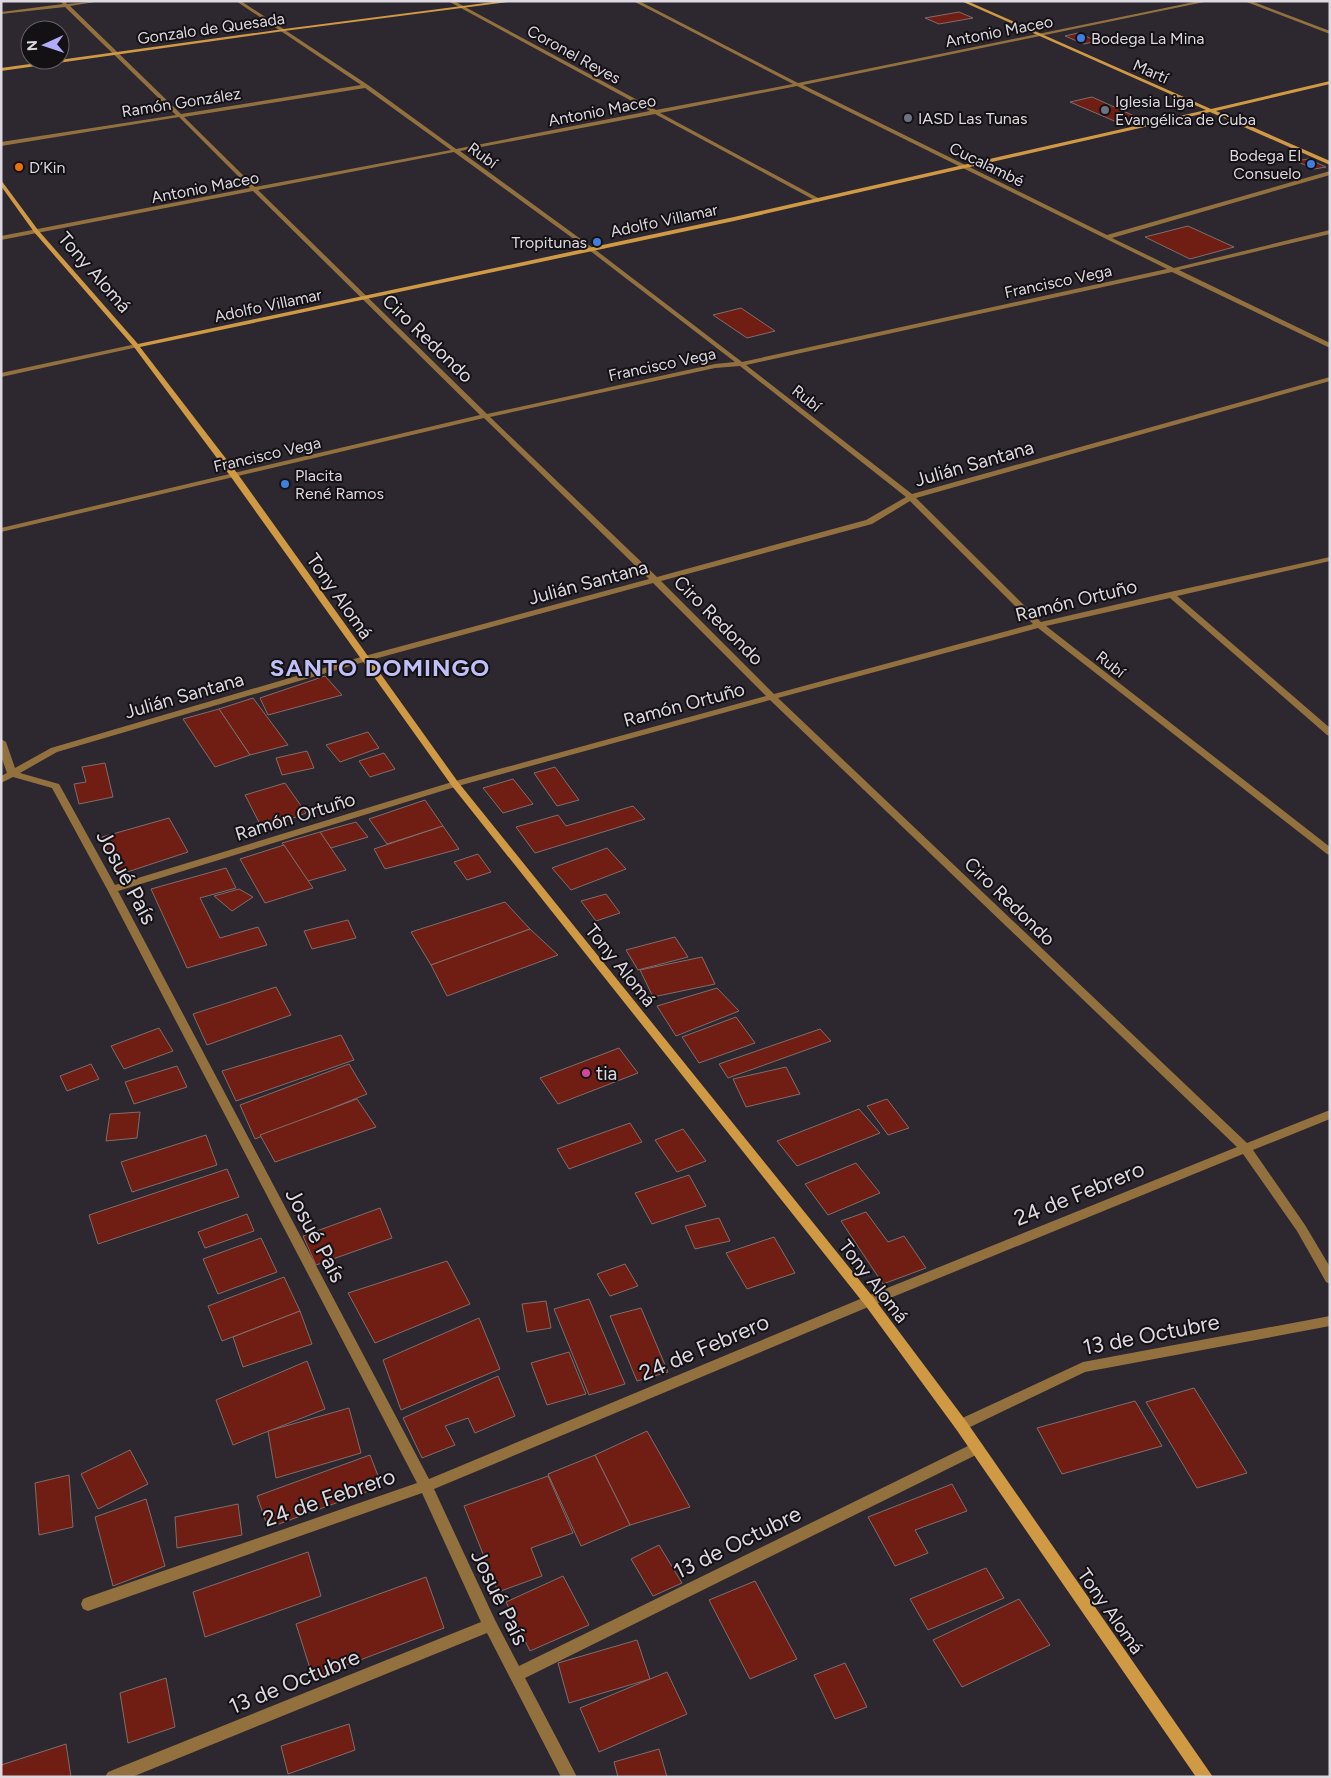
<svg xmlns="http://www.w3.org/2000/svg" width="1331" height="1778" viewBox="0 0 1331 1778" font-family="Figtree,sans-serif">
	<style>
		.building { fill: #701e13; stroke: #7e6e6b }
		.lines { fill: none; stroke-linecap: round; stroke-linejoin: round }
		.street { fill: #93713f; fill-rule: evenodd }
		.secondary { fill: #d09944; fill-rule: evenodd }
		.shop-dot { fill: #3f7fe0; stroke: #141115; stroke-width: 2 }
		.worship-dot { fill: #6b7280; stroke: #141115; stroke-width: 2 }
		.food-dot { fill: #e8710a; stroke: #141115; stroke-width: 2 }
		.hotel-dot { fill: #d1479c; stroke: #141115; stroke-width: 2 }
		.labels { text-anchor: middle; stroke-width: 4; stroke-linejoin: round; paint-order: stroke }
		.far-street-label { font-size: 16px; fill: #ded9e0; stroke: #141115 }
		.far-poi-label { font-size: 16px; fill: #ded9e0; stroke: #141115; text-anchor: start }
		.street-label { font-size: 19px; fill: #ded9e0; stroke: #141115 }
		.poi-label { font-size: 19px; fill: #ded9e0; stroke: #141115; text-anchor: start }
		.near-street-label { font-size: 22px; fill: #ded9e0; stroke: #141115 }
		.district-label { font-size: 24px; font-weight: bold; letter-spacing: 1px; fill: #c0bff8; stroke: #141115 }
	</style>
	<rect width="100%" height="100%" fill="#2d2730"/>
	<!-- building -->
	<g class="building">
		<polygon points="959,12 973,18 939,24 925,18"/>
		<polygon points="1078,33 1097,41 1084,44 1065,36"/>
		<polygon points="1092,97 1141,119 1119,123 1070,102"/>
		<polygon points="1308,159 1326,167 1314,169 1296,161"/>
		<polygon points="1188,226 1234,247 1190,259 1145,237"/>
		<polygon points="741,308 775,331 747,338 713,315"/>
		<polygon points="325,676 342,695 268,715 260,698"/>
		<polygon points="253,698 288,745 250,755 219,709"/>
		<polygon points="219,709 250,755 215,767 183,719"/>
		<polygon points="368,732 379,748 340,762 326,745"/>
		<polygon points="307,751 314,768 282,775 276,758"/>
		<polygon points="384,753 395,769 370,777 359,761"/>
		<polygon points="105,763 113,797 79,804 74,784 86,782 82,767"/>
		<polygon points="555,767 579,800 557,806 534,773"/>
		<polygon points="513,779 533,804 503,813 483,788"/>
		<polygon points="285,783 306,813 263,830 245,795"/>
		<polygon points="425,800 443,826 387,844 369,819"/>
		<polygon points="633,806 645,819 535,853 516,827 558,815 566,826"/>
		<polygon points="169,818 188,852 118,875 102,837"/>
		<polygon points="356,822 368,837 331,848 320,832"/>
		<polygon points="443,826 459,849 385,869 374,849"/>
		<polygon points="320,832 346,870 308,881 282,843"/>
		<polygon points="284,845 313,888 265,903 240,859"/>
		<polygon points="607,848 626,869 571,890 552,868"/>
		<polygon points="478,854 491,872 467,880 454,862"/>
		<polygon points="226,868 236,888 200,898 220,938 258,927 267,945 187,968 151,889"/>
		<polygon points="239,889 253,897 232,911 214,896"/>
		<polygon points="606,894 620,913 596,921 581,901"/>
		<polygon points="505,902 530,929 431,965 411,932"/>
		<polygon points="348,920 356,938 312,949 304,931"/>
		<polygon points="530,929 558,955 447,996 431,965"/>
		<polygon points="675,937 688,957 638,970 626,950"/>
		<polygon points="702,957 715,984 653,997 640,970"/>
		<polygon points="276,987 291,1015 207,1045 193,1014"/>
		<polygon points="717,988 739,1011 676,1036 657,1006"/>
		<polygon points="736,1017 755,1043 699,1063 682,1037"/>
		<polygon points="159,1028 173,1051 124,1069 111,1046"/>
		<polygon points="820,1029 831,1041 728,1078 719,1064"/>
		<polygon points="341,1035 354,1060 236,1101 222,1071"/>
		<polygon points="619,1048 638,1073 558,1104 540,1078"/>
		<polygon points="91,1064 99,1079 67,1091 60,1076"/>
		<polygon points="349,1064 367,1094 255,1139 240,1105"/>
		<polygon points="177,1066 187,1087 134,1104 125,1082"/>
		<polygon points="786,1067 800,1094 746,1107 733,1079"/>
		<polygon points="357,1099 376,1127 275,1162 260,1135"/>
		<polygon points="887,1099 909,1128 888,1135 867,1106"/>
		<polygon points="859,1109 880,1133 797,1166 777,1141"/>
		<polygon points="140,1112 137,1138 106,1141 110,1114"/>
		<polygon points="630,1123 642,1142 569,1169 557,1149"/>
		<polygon points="683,1129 706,1161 677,1172 655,1140"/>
		<polygon points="206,1135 217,1165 132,1192 121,1162"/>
		<polygon points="856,1163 880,1193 828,1215 805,1184"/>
		<polygon points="227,1169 239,1197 98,1244 89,1215"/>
		<polygon points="689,1175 706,1206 652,1224 635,1193"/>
		<polygon points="380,1208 392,1238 316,1265 303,1236"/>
		<polygon points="866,1212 888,1242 904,1236 926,1268 883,1284 841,1221"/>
		<polygon points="247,1214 254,1231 205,1248 198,1232"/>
		<polygon points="719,1218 730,1241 695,1249 685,1226"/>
		<polygon points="774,1237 795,1273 747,1289 726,1253"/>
		<polygon points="261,1238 277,1272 218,1294 203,1259"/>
		<polygon points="447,1261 470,1304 375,1343 348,1293"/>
		<polygon points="625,1264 638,1286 610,1296 597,1274"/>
		<polygon points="284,1277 300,1311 222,1341 208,1306"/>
		<polygon points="589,1299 625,1384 589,1395 554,1309"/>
		<polygon points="546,1301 551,1328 527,1332 522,1304"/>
		<polygon points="641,1308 668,1372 637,1381 610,1316"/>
		<polygon points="300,1311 312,1344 243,1367 233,1337"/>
		<polygon points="479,1318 500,1369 401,1410 383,1360"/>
		<polygon points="569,1352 586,1394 547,1405 531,1363"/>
		<polygon points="307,1361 325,1409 233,1445 216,1400"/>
		<polygon points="498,1376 515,1416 475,1433 468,1418 445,1426 455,1445 422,1458 403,1418"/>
		<polygon points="1194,1388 1247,1473 1197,1488 1146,1402"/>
		<polygon points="1135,1401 1162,1446 1062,1474 1037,1428"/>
		<polygon points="349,1408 361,1453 276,1478 268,1431"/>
		<polygon points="647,1431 690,1507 630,1525 595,1455"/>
		<polygon points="130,1450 148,1484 98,1509 81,1474"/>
		<polygon points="370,1455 382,1486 268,1528 257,1496"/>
		<polygon points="595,1455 630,1525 581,1546 548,1474"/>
		<polygon points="69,1475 73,1527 39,1535 35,1483"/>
		<polygon points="548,1476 573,1533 531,1548 542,1576 498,1592 464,1506"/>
		<polygon points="952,1484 967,1511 915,1530 928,1553 895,1566 868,1517"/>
		<polygon points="146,1499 165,1566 113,1586 95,1517"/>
		<polygon points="238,1504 242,1535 177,1548 175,1517"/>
		<polygon points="659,1545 682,1583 653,1596 631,1559"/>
		<polygon points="308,1552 321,1596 205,1637 193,1592"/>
		<polygon points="986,1568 1004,1598 928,1630 910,1599"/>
		<polygon points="563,1576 589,1625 530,1651 506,1602"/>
		<polygon points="426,1577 444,1628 313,1678 296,1624"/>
		<polygon points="755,1581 797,1659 750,1679 709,1600"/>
		<polygon points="1019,1599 1050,1645 962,1687 933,1640"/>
		<polygon points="637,1640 650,1679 569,1703 558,1663"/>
		<polygon points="845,1663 867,1707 835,1719 814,1675"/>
		<polygon points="667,1672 687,1714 599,1752 580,1708"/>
		<polygon points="166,1678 175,1727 128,1743 120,1693"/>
		<polygon points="349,1724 355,1750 288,1774 281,1746"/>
		<polygon points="66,1744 71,1777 1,1777 1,1765"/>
		<polygon points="659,1749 667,1777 618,1777 614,1762"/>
	</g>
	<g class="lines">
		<!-- street -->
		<g class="street">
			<path d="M60 1H65L67 4 101 1 70 6 181 114 361 85 236 1H241L368 85 456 149 650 111 448 1H454L656 110 793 84 633 1H639L798 83 1199 1H1209L803 85 1107 235 1330 171V175L1112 238 1174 268 1330 230V234L1179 270 1330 343V348L1172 272 746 365 912 494 1330 377V381L916 498 1041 622 1170 592 1330 557V561L1177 596 1330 728V736L1327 735 1170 598 1046 626 1330 847V855L1327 854 1038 628 778 698 1247 1143 1330 1110V1119L1253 1150 1305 1225 1330 1267V1284L1326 1282 1297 1231 1243 1154 873 1305 434 1489 495 1620 519 1666 972 1444 977 1442 982 1444 984 1448 982 1452 525 1678 577 1777H561L487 1633 132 1777H105L108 1772 481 1622 422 1493 88 1611 83 1609 81 1604 83 1599 88 1597 417 1483 107 889 52 788 13 777 1 783V776L7 773 1 756V739L6 742 15 768 51 748 361 657 649 579 484 418 1 532V528L480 415 253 191 1 240V236L250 188 179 117 1 146V142L176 115 65 7 1 14V12L63 4ZM797 86 1167 269 742 362 593 248 460 151 655 114 818 202 821 200 820 199 660 113ZM365 88 451 150 255 187 184 117ZM454 152 589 250 735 362 715 364 487 414 258 190ZM740 366 906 497 866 520 657 577 490 417 715 368ZM910 501 1033 624 774 694 661 581 872 524ZM653 583 766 696 452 782 115 885 59 784 20 773 57 752 367 661ZM770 700 1237 1147 865 1297 429 1479 118 891 458 786Z"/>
			<polygon points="1244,1 1251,1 1330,31 1330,34"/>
			<polygon points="136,344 138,345 138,347 1,377 1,373"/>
			<polygon points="1330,1316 1330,1326 1085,1372 966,1429 961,1431 956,1429 954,1425 956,1421 1083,1362"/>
		</g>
		<!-- secondary -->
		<g class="secondary">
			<polygon points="501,1 516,1 284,31 1,71 1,68 284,29"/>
			<polygon points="961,1 967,1 1211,109 1330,81 1330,84 1216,111 1330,161 1330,165 1210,112 734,221 140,347 237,473 458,782 873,1297 966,1421 1213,1777 1196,1777 956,1429 865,1305 452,786 231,477 134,347 34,232 1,186 1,180 38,230 138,344 734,217 1206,110"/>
		</g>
	</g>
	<!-- markers -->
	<g class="shop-dot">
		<circle cx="1081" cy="38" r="5"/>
		<circle cx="1311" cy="164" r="5"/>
		<circle cx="597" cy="242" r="5"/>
		<circle cx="285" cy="484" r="5"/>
	</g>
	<g class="worship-dot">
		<circle cx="1105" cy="110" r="5"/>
		<circle cx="908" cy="118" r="5"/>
	</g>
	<circle class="food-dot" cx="19" cy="167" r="5"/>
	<circle class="hotel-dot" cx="586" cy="1073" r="5"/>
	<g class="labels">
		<!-- far-street labels -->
		<g class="far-street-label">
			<text transform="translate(211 28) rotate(-8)" y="6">Gonzalo de Quesada</text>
			<text transform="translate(999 31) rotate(-11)" y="6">Antonio Maceo</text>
			<text transform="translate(574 54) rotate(29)" y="6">Coronel Reyes</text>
			<text transform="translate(1151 71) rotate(24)" y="6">Martí</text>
			<text transform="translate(181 102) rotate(-9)" y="6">Ramón González</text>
			<text transform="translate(602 110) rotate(-11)" y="6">Antonio Maceo</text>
			<text transform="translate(483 155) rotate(36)" y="6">Rubí</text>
			<text transform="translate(987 164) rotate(26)" y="6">Cucalambé</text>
			<text transform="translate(205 187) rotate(-11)" y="6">Antonio Maceo</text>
			<text transform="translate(664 220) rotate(-12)" y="6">Adolfo Villamar</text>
			<text transform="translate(1058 281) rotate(-12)" y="6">Francisco Vega</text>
			<text transform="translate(268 305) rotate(-12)" y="6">Adolfo Villamar</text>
			<text transform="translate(662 364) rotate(-12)" y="6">Francisco Vega</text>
			<text transform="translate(807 398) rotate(38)" y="6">Rubí</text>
			<text transform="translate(267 454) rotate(-13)" y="6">Francisco Vega</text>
			<text transform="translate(1111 664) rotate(38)" y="6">Rubí</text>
		</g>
		<!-- far-poi labels -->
		<g class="far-poi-label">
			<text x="1091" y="44">Bodega La Mina</text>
			<text x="1115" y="107">Iglesia Liga<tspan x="1115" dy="18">Evangélica de Cuba</tspan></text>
			<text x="918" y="124">IASD Las Tunas</text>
			<text x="1301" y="161" text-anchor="end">Bodega El<tspan x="1301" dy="18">Consuelo</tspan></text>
			<text x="29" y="173">D’Kin</text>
			<text x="587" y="248" text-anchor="end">Tropitunas</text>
			<text x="295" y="481">Placita<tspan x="295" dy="18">René Ramos</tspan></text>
		</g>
		<!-- street labels -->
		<g class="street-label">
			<text transform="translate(95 272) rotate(49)" y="7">Tony Alomá</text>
			<text transform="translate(428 338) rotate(44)" y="7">Ciro Redondo</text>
			<text transform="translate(974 463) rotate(-16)" y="7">Julián Santana</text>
			<text transform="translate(588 582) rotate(-15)" y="7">Julián Santana</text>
			<text transform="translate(340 596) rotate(55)" y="7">Tony Alomá</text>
			<text transform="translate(1076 600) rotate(-14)" y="7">Ramón Ortuño</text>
			<text transform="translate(719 620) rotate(45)" y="7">Ciro Redondo</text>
			<text transform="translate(184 695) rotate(-16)" y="7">Julián Santana</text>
			<text transform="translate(684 704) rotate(-15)" y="7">Ramón Ortuño</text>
			<text transform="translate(295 816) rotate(-17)" y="7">Ramón Ortuño</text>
			<text transform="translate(1010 901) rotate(44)" y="7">Ciro Redondo</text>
			<text transform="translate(621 965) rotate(51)" y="7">Tony Alomá</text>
			<text transform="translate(874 1281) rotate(52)" y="7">Tony Alomá</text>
			<text transform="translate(1111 1611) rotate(55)" y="7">Tony Alomá</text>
		</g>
		<!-- poi labels -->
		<g class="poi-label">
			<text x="596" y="1080">tia</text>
		</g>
		<!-- near-street labels -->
		<g class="near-street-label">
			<text transform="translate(127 877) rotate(62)" y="8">Josué País</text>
			<text transform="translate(1079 1193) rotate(-22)" y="8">24 de Febrero</text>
			<text transform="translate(316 1235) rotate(62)" y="8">Josué País</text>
			<text transform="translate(1151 1334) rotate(-11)" y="8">13 de Octubre</text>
			<text transform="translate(704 1347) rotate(-23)" y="8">24 de Febrero</text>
			<text transform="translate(329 1497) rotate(-19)" y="8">24 de Febrero</text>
			<text transform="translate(737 1542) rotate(-26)" y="8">13 de Octubre</text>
			<text transform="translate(500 1597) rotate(64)" y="8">Josué País</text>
			<text transform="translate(294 1681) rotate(-22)" y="8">13 de Octubre</text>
		</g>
		<!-- district labels -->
		<g class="district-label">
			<text x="380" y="676">SANTO DOMINGO</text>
		</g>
	</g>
	<!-- border -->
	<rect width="1331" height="1778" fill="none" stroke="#ded9e0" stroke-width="5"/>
	<!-- north arrow -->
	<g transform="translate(45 45) rotate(267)"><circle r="24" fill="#141115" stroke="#656166"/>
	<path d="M0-4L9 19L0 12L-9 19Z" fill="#b1adfa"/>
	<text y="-8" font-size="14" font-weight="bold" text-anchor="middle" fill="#ded9e0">N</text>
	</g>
</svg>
